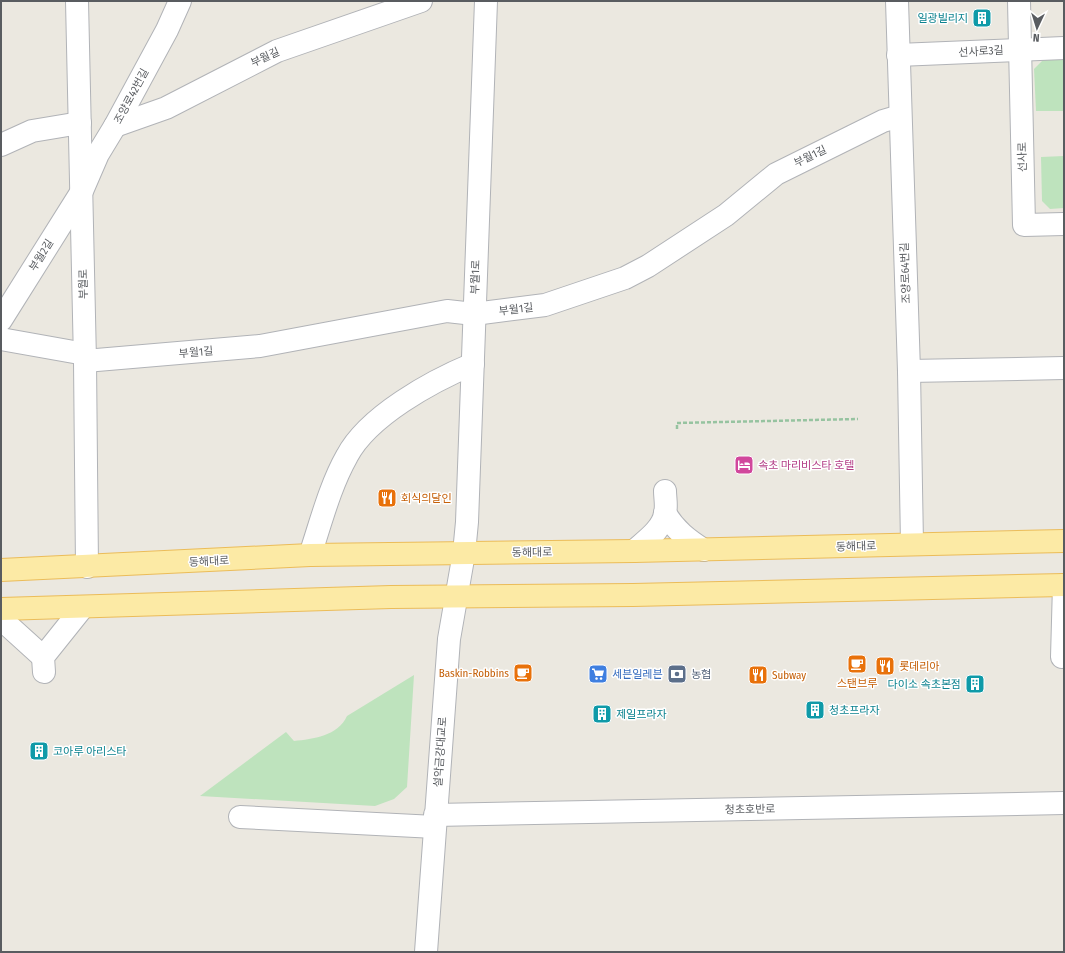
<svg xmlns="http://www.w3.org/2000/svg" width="1065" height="953" viewBox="0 0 1065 953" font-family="'Fira Sans Condensed','Noto Sans KR',sans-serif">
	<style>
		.green { fill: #bee3bd }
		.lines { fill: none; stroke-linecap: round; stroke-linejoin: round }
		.minor-casing { stroke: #b1b3b7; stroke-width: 24 }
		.major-casing { stroke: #ebbc59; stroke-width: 24 }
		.path { stroke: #96c3a0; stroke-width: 2.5; stroke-dasharray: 4 2; stroke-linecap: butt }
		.minor { stroke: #fff; stroke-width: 22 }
		.major { stroke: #fceaa5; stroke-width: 22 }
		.labels { text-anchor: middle; stroke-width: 3; stroke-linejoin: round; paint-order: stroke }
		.culture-label { font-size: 11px; fill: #0d838f; stroke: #fff; text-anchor: start }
		.street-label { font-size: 11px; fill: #595c60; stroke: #fff }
		.hotel-label { font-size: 11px; fill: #b23c85; stroke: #fff; text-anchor: start }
		.food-label { font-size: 11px; fill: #c56008; stroke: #fff; text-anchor: start }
		.shop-label { font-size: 11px; fill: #366cbe; stroke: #fff; text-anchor: start }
		.service-label { font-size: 11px; fill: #4e5e75; stroke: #fff; text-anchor: start }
	</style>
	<rect width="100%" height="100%" fill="#ebe8e0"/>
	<!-- green -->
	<g class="green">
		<polygon points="1064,59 1064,111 1036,111 1034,69 1043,60"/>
		<polygon points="1064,156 1064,208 1050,209 1042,201 1041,157"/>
		<path d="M414 675 407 787 394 799 375 806 200 796 286 732 294 741C313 739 338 736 347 716Z"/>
	</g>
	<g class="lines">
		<!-- minor casing -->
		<g class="minor-casing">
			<g id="minor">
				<polyline points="77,1 85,361 87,567"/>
				<polyline points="897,1 909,371 912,544"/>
				<polyline points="1019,1 1024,225 1064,224"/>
				<polyline points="898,55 1064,48"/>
				<polyline points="115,126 166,108 277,51 421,1"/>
				<polyline points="1,145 32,131 80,123"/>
				<polyline points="1,320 82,191 98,154 115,126 167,30 180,1"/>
				<polyline points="1,339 85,354"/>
				<polyline points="85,361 260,346 447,311 474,314 545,305 625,278 648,266 726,215 776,174 883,121 900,116"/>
				<polyline points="909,371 1064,368"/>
				<path d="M665 513C675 530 688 540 704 550"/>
				<path d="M634 551C645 541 663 529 665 513 667 506 665 498 665 491"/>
				<path d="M310 555C321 522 330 486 347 456 368 416 432 381 473 364"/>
				<polyline points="1,619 43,657"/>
				<polyline points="1062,657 1064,585"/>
				<polyline points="44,672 43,657 83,607"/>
				<polyline points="435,815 1064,803"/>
				<polyline points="240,817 435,827"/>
				<polyline points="426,952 449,639 464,553 467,522 486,1"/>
			</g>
		</g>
		<!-- major casing -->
		<g class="major-casing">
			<g id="major">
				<polyline points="1,570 310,555 634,551 1064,541"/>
				<polyline points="1,609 391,597 633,595 1064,585"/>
			</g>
		</g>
		<!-- path -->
		<polyline class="path" points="677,429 677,423 858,419"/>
		<!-- minor -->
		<use href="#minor" class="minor"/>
		<!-- major -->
		<use href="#major" class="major"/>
	</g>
	<!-- icons -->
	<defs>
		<g id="building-square" transform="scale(1)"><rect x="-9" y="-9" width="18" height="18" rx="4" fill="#0f9aa8" stroke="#fff"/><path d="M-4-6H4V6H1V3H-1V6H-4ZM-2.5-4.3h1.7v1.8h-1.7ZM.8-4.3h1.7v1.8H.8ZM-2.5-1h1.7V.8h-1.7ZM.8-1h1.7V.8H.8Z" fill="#fff"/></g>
		<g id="hotel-square" transform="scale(1)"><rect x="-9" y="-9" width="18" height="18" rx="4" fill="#d1479c" stroke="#fff"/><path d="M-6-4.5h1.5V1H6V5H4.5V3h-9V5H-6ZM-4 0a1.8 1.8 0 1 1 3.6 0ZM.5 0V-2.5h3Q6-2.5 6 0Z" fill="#fff"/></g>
		<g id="restaurant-square" transform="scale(1)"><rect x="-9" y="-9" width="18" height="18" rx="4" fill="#e8710a" stroke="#fff"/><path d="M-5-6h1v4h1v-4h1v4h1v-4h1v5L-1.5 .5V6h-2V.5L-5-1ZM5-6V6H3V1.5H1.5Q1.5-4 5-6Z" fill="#fff"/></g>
		<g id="cafe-square" transform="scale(1)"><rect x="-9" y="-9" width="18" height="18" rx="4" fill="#e8710a" stroke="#fff"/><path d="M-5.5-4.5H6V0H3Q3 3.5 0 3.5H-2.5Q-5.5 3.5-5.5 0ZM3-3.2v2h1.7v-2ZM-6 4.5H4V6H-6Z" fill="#fff"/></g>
		<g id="supermarket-square" transform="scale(1)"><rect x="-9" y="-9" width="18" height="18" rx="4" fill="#3f7fe0" stroke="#fff"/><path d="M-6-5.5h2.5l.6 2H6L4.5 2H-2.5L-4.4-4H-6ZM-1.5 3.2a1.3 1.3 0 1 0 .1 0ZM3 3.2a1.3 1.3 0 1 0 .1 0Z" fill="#fff"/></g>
		<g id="bank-square" transform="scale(1)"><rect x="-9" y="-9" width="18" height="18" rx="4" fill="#5c6f8a" stroke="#fff"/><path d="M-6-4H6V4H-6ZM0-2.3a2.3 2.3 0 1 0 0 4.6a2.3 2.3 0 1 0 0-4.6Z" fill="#fff"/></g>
	</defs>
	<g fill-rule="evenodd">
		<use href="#building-square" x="982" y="18"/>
		<use href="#hotel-square" x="744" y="465"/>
		<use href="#restaurant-square" x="387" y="498"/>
		<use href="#cafe-square" x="857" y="664"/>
		<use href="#restaurant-square" x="885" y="666"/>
		<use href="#cafe-square" x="523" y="673"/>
		<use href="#supermarket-square" x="598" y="674"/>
		<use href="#bank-square" x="677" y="674"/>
		<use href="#restaurant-square" x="758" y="675"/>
		<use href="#building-square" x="975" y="684"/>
		<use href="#building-square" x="815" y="710"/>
		<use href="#building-square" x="602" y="714"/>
		<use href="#building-square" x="39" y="751"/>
	</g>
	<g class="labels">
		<!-- culture labels -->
		<g class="culture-label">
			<text x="968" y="22" text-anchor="end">일광빌리지</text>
			<text x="961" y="688" text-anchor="end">다이소 속초본점</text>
			<text x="829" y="714">청초프라자</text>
			<text x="616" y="718">제일프라자</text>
			<text x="53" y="755">코아루 아리스타</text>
		</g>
		<!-- street labels -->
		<g class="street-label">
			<text transform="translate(981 51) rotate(-3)" y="4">선사로3길</text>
			<text transform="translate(265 57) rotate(-25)" y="4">부월길</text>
			<text transform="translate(131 96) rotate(-62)" y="4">조양로42번길</text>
			<text transform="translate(810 156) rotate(-26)" y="4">부월1길</text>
			<text transform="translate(1022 157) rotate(-91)" y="4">선사로</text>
			<text transform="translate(41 255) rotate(-58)" y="4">부월2길</text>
			<text transform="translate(905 273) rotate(-92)" y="4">조양로64번길</text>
			<text transform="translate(475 277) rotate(-88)" y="4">부월1로</text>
			<text transform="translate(83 284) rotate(-91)" y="4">부월로</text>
			<text transform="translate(516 309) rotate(-7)" y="4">부월1길</text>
			<text transform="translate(196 352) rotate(-5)" y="4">부월1길</text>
			<text transform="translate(856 546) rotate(-2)" y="4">동해대로</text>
			<text transform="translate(532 552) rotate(-1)" y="4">동해대로</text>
			<text transform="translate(209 561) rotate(-3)" y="4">동해대로</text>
			<text transform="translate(440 752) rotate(-86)" y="4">설악금강대교로</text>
			<text transform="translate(750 809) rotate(-1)" y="4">청초호반로</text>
		</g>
		<!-- hotel labels -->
		<g class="hotel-label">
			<text x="758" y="469">속초 마리비스타 호텔</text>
		</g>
		<!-- food labels -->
		<g class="food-label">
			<text x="401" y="502">회식의달인</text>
			<text x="899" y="670">롯데리아</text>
			<text x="509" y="677" text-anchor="end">Baskin-Robbins</text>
			<text x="772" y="679">Subway</text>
			<text x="857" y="687" text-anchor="middle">스탠브루</text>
		</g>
		<!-- shop labels -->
		<g class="shop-label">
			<text x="612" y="678">세븐일레븐</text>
		</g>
		<!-- service labels -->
		<g class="service-label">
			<text x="691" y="678">농협</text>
		</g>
	</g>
	<!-- border -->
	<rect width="1065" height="953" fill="none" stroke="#595c60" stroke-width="4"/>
	<!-- north arrow -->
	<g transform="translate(1037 28) rotate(184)" stroke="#ffffff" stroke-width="3" paint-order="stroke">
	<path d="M0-3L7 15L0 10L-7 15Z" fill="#595c60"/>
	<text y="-6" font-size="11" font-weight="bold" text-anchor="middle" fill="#595c60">N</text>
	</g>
</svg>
